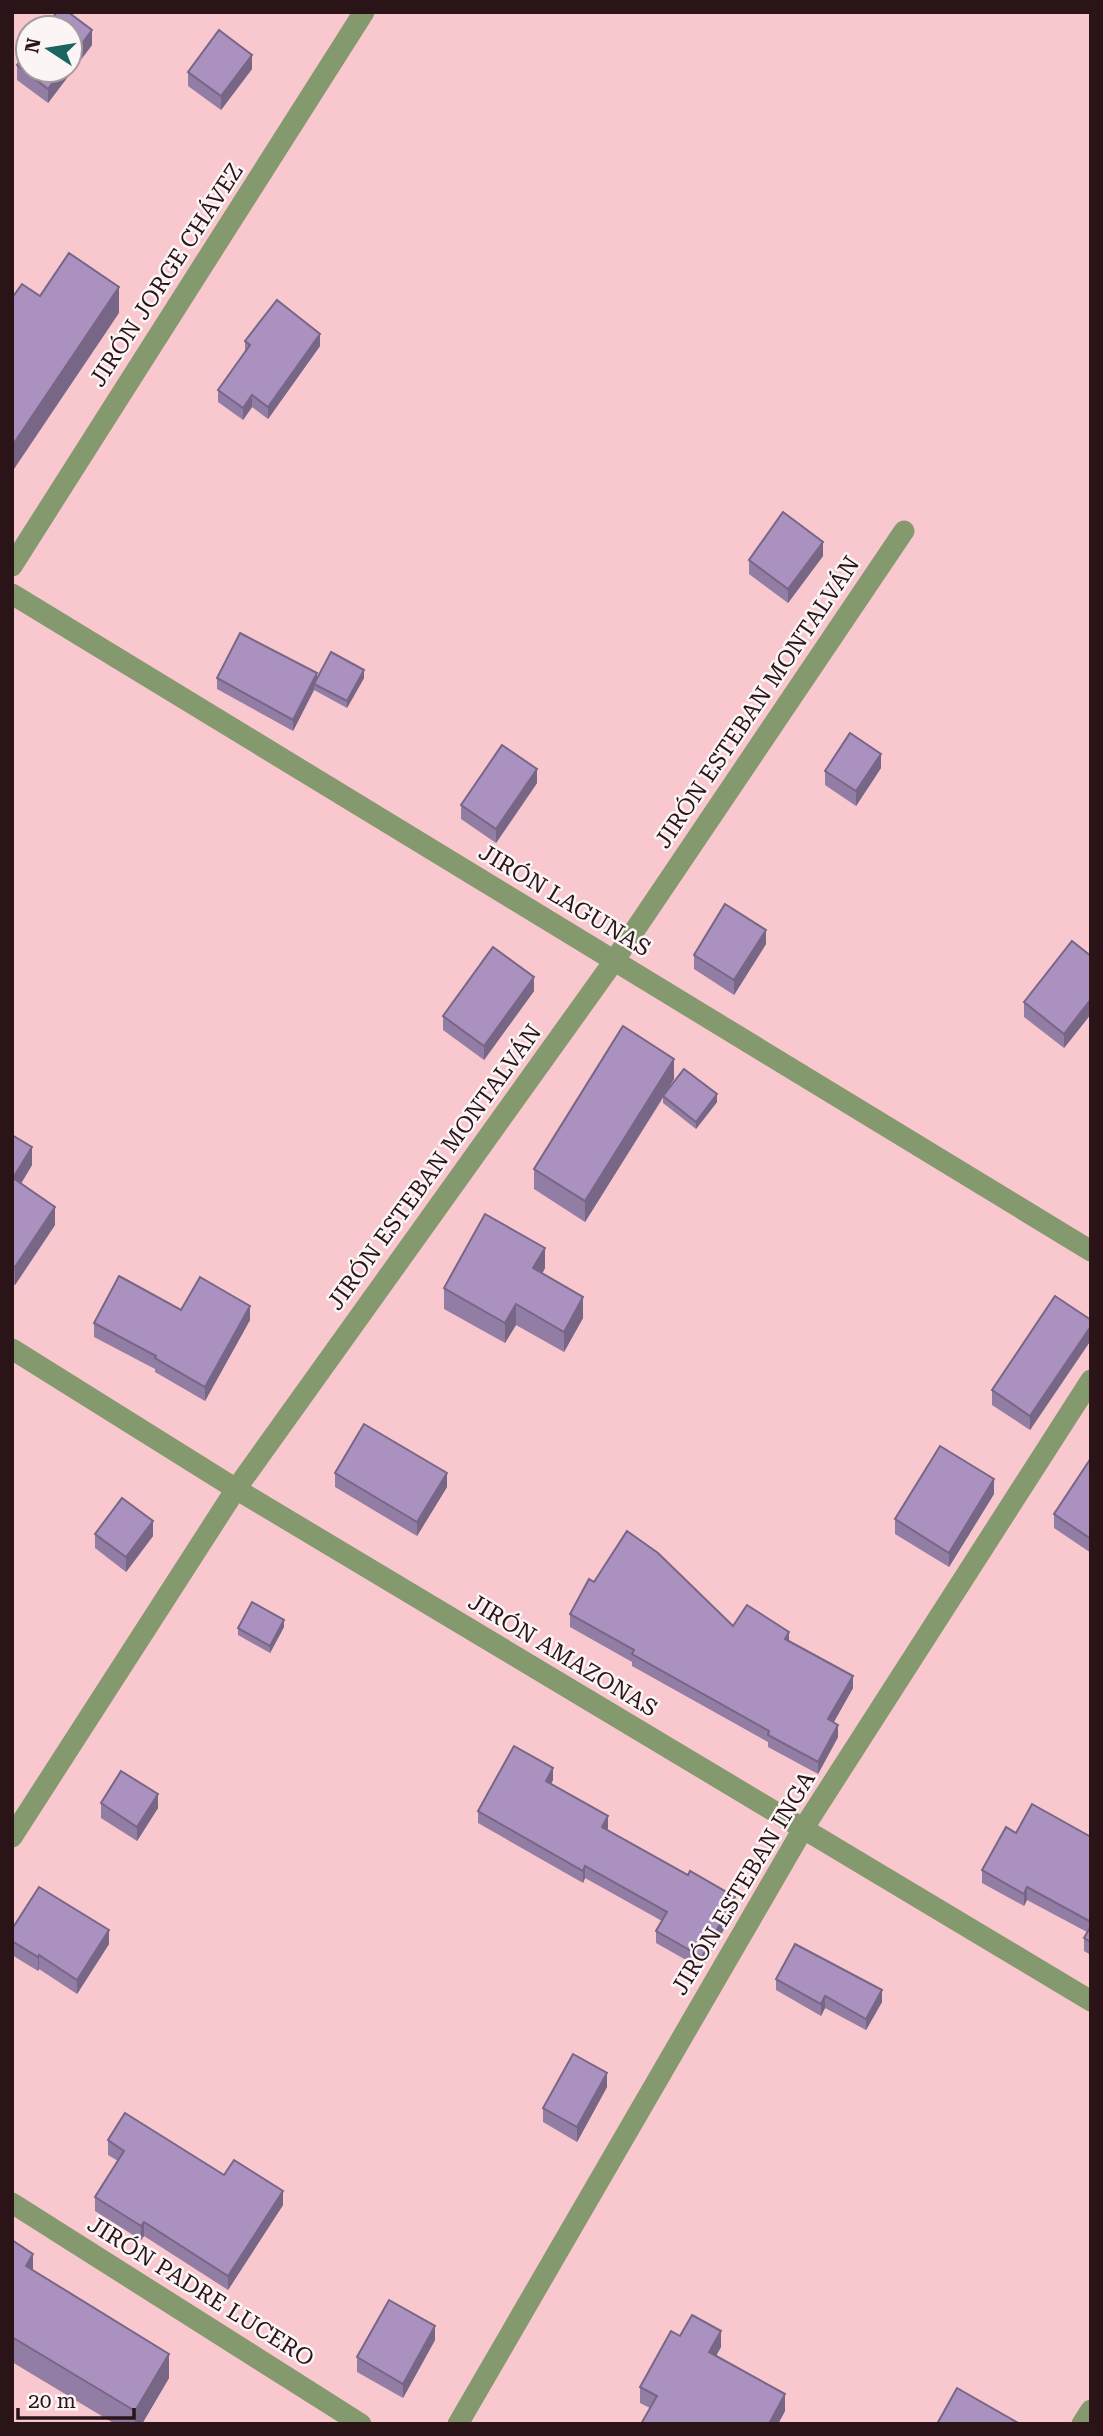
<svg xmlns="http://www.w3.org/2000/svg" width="1103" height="2436" viewBox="0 0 1103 2436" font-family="'Roboto Serif',serif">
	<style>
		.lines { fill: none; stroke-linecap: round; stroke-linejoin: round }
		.minor { stroke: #85996e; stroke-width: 21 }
		.wall { fill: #927da5 }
		.shaded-wall { fill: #776686 }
		.building { fill: #aa91c0; stroke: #776686; stroke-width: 2 }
		.labels { text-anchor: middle; stroke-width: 5; stroke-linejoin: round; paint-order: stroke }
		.street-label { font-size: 23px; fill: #2a1418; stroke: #fbf5f6 }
	</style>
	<rect width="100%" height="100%" fill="#f9c7ce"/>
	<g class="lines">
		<!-- minor -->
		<g class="minor">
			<polyline points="12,566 364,12"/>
			<polyline points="12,594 1091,1251"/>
			<polyline points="12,1349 236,1489 1091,2001"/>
			<polyline points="12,1837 236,1489 614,961 904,531"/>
			<polyline points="12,2203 361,2424"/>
			<polyline points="458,2424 803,1829 1091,1380"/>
			<polyline points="1082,2424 1091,2410"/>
		</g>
	</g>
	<!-- wall -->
	<g class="wall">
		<polygon points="92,45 48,103 17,80 17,65"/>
		<polygon points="252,69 221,110 188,86 188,72"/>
		<polygon points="245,341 320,346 268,419 252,407 243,420 218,402 218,390 245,353"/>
		<polygon points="823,556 788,603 749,574 749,560"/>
		<polygon points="217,678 364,678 347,708 314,690 293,731 217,689"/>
		<polygon points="881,768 856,806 825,785 825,771"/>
		<polygon points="537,783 496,843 461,819 461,805"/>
		<polygon points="766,944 734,995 694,969 694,955"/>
		<polygon points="1091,956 1091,1014 1064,1048 1024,1017 1024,1002"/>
		<polygon points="534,991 484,1060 443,1030 443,1016"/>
		<polygon points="674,1079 667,1090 717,1102 696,1129 663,1103 663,1098 585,1222 534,1189 534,1169"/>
		<polygon points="12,1135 32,1165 21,1184 55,1225 15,1285 12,1283"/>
		<polygon points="545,1268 542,1274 583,1318 564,1352 516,1325 505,1343 444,1309 444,1288"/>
		<polygon points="181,1310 250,1320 205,1401 155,1372 155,1369 94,1337 94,1323"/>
		<polygon points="1091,1320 1091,1340 1030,1430 992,1405 992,1390"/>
		<polygon points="1091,1458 1091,1553 1054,1528 1054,1514"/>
		<polygon points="335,1473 447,1487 417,1536 335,1487"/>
		<polygon points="994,1494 949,1567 895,1534 895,1519"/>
		<polygon points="95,1534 153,1536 126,1572 95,1548"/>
		<polygon points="594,1582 733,1626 789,1641 853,1688 834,1722 838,1737 818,1774 768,1747 768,1742 632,1666 632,1662 570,1627 570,1614"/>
		<polygon points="284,1627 270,1653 238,1635 238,1628"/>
		<polygon points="553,1780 551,1784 608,1828 607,1830 735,1909 702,1969 656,1943 656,1931 662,1921 585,1878 583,1883 478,1823 478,1811"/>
		<polygon points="101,1803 158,1808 137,1841 101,1818"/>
		<polygon points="1016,1833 1091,1837 1091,1955 1084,1951 1084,1938 1087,1932 1027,1900 1024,1906 982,1883 982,1870"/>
		<polygon points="12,1929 109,1944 77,1994 39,1969 38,1971 12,1955"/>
		<polygon points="776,1979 882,2002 866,2030 825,2008 821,2016 776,1990"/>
		<polygon points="607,2087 577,2142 543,2122 543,2108"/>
		<polygon points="108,2140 224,2175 283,2205 228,2290 144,2236 141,2240 95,2211 95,2197 118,2161 108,2155"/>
		<polygon points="12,2240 33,2271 169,2378 142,2424 115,2424 12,2362"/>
		<polygon points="680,2336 721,2347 716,2356 785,2411 778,2424 641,2424 650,2408 640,2403 640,2387"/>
		<polygon points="435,2340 403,2398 357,2372 357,2357"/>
	</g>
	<!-- shaded-wall -->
	<g class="shaded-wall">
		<polygon points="92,30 92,45 48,103 48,89 62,70 70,70 70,60"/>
		<polygon points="252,55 252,69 221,110 221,96"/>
		<polygon points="119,287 119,313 12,472 12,446"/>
		<polygon points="320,334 320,346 268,419 268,407"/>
		<polygon points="252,395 252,407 243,420 243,408"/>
		<polygon points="823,542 823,556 788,603 788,589"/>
		<polygon points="364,670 364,678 347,708 347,701"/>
		<polygon points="317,673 317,685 314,684 314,690 293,731 293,720"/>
		<polygon points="881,754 881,768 856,806 856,791"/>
		<polygon points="537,769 537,783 496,843 496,829"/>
		<polygon points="766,930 766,944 734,995 734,980"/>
		<polygon points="534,977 534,991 484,1060 484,1046"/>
		<polygon points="1091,999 1091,1014 1064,1048 1064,1034"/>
		<polygon points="674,1059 674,1079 585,1222 585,1201"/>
		<polygon points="717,1094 717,1102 696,1129 696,1122"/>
		<polygon points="32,1147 32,1165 13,1196 13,1178"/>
		<polygon points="55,1207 55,1225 15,1285 15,1267"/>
		<polygon points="545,1248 545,1268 533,1289 533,1268"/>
		<polygon points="583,1297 583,1318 564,1352 564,1332"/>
		<polygon points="516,1304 516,1325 505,1343 505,1323"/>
		<polygon points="250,1306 250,1320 205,1401 205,1387"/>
		<polygon points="1091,1326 1091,1340 1030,1430 1030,1416"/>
		<polygon points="447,1473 447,1487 417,1536 417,1522"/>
		<polygon points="994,1479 994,1494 949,1567 949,1553"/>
		<polygon points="153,1521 153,1536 126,1572 126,1557"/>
		<polygon points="284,1620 284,1627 270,1653 270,1646"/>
		<polygon points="789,1632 789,1644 785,1639"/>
		<polygon points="853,1676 853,1688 828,1732 828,1719"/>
		<polygon points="838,1725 838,1737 818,1774 818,1762"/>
		<polygon points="553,1768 553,1780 546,1793 546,1781"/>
		<polygon points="158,1794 158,1808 137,1841 137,1827"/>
		<polygon points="608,1816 608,1828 602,1839 602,1827"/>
		<polygon points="585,1866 585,1878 583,1883 583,1871"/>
		<polygon points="1027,1887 1027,1900 1024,1906 1024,1894"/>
		<polygon points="735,1897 735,1909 702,1969 702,1957"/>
		<polygon points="109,1930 109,1944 77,1994 77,1980"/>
		<polygon points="39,1955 39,1969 38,1971 38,1957"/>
		<polygon points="882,1990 882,2002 866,2030 866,2019"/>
		<polygon points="825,1996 825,2008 821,2016 821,2004"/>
		<polygon points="607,2073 607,2087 577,2142 577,2127"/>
		<polygon points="283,2191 283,2205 228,2290 228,2276"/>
		<polygon points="144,2222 144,2236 141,2240 141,2226"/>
		<polygon points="33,2254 33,2278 26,2266"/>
		<polygon points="435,2326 435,2340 403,2398 403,2384"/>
		<polygon points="721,2331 721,2347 709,2368 709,2352"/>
		<polygon points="169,2354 169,2378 142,2424 135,2424 135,2411"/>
		<polygon points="785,2394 785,2411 778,2424 769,2424"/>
	</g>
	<!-- building -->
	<g class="building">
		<polygon points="57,12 68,12 92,30 70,60 70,28 45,28"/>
		<polygon points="219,30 252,55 221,96 188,72"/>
		<polygon points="28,51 28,70 62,70 48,89 17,65"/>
		<polygon points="69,253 119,287 12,446 12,298 22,284 40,296"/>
		<polygon points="277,300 320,334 268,407 252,395 243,408 218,390 250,345 245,341"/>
		<polygon points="783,512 823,542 788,589 749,560"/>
		<polygon points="240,633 317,673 293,720 217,678"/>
		<polygon points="331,652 364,670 347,701 314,684"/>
		<polygon points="850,733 881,754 856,791 825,771"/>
		<polygon points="502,745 537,769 496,829 461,805"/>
		<polygon points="725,904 766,930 734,980 694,955"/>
		<polygon points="1072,941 1091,956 1091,999 1064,1034 1024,1002"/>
		<polygon points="493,947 534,977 484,1046 443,1016"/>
		<polygon points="623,1026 674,1059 585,1201 534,1169"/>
		<polygon points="684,1069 717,1094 696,1122 663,1096"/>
		<polygon points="12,1135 32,1147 13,1178 55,1207 15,1267 12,1265"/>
		<polygon points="485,1214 545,1248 533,1268 583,1297 564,1332 516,1304 505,1323 444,1288"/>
		<polygon points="119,1276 181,1310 200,1277 250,1306 205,1387 155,1358 156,1356 94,1323"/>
		<polygon points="1055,1296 1091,1320 1091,1326 1030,1416 992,1390"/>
		<polygon points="364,1424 447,1473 417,1522 335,1473"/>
		<polygon points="940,1446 994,1479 949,1553 895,1519"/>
		<polygon points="1091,1458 1091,1539 1054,1514"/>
		<polygon points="122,1498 153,1521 126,1557 95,1534"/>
		<polygon points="627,1531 658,1553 733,1626 747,1605 789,1632 785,1639 853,1676 828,1719 838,1725 818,1762 768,1735 769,1731 632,1654 634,1650 570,1614 589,1579 594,1582"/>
		<polygon points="252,1602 284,1620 270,1646 238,1628"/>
		<polygon points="514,1746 553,1768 546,1781 608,1816 602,1827 688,1875 690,1871 735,1897 702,1957 656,1931 667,1912 585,1866 583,1871 478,1811"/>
		<polygon points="121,1771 158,1794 137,1827 101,1803"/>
		<polygon points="1032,1804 1091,1837 1091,1922 1027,1887 1024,1894 982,1870 1006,1827 1016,1833"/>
		<polygon points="39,1887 109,1930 77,1980 39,1955 38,1957 12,1941 12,1929"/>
		<polygon points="1091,1926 1091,1942 1084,1938"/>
		<polygon points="795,1944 882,1990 866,2019 825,1996 821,2004 776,1979"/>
		<polygon points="573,2054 607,2073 577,2127 543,2108"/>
		<polygon points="125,2113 224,2175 234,2160 283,2191 228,2276 144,2222 141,2226 95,2197 124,2151 108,2140"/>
		<polygon points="12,2240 33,2254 26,2266 169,2354 135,2411 12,2337"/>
		<polygon points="389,2300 435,2326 403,2384 357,2357"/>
		<polygon points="692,2315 721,2331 709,2352 785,2394 769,2424 641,2424 657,2396 640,2387 671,2331 680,2336"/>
		<polygon points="957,2388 1020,2424 937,2424"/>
	</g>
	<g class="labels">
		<!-- street labels -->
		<g class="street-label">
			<text transform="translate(166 275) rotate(-57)" y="8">JIRÓN JORGE CHÁVEZ</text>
			<text transform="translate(757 702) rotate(-56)" y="8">JIRÓN ESTEBAN MONTALVÁN</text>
			<text transform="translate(565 900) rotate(31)" y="8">JIRÓN LAGUNAS</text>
			<text transform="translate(434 1167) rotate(-54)" y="8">JIRÓN ESTEBAN MONTALVÁN</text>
			<text transform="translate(563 1655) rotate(31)" y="8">JIRÓN AMAZONAS</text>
			<text transform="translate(743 1883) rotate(-59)" y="8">JIRÓN ESTEBAN INGA</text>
			<text transform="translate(201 2291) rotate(32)" y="8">JIRÓN PADRE LUCERO</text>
		</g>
	</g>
	<!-- border -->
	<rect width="1103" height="2436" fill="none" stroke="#2a1418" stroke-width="28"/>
	<!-- north arrow -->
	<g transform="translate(49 49) rotate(282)"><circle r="33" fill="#fbf5f6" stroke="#a79b9d" stroke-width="2"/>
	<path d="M0-5L12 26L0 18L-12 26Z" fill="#196661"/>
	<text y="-10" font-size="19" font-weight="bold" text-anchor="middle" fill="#2a1418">N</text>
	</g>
	<!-- scale -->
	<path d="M18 2408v10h116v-10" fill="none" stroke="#2a1418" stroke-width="3.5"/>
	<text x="28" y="2408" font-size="21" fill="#2a1418" stroke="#fbf5f6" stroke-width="5" paint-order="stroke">20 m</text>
</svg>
